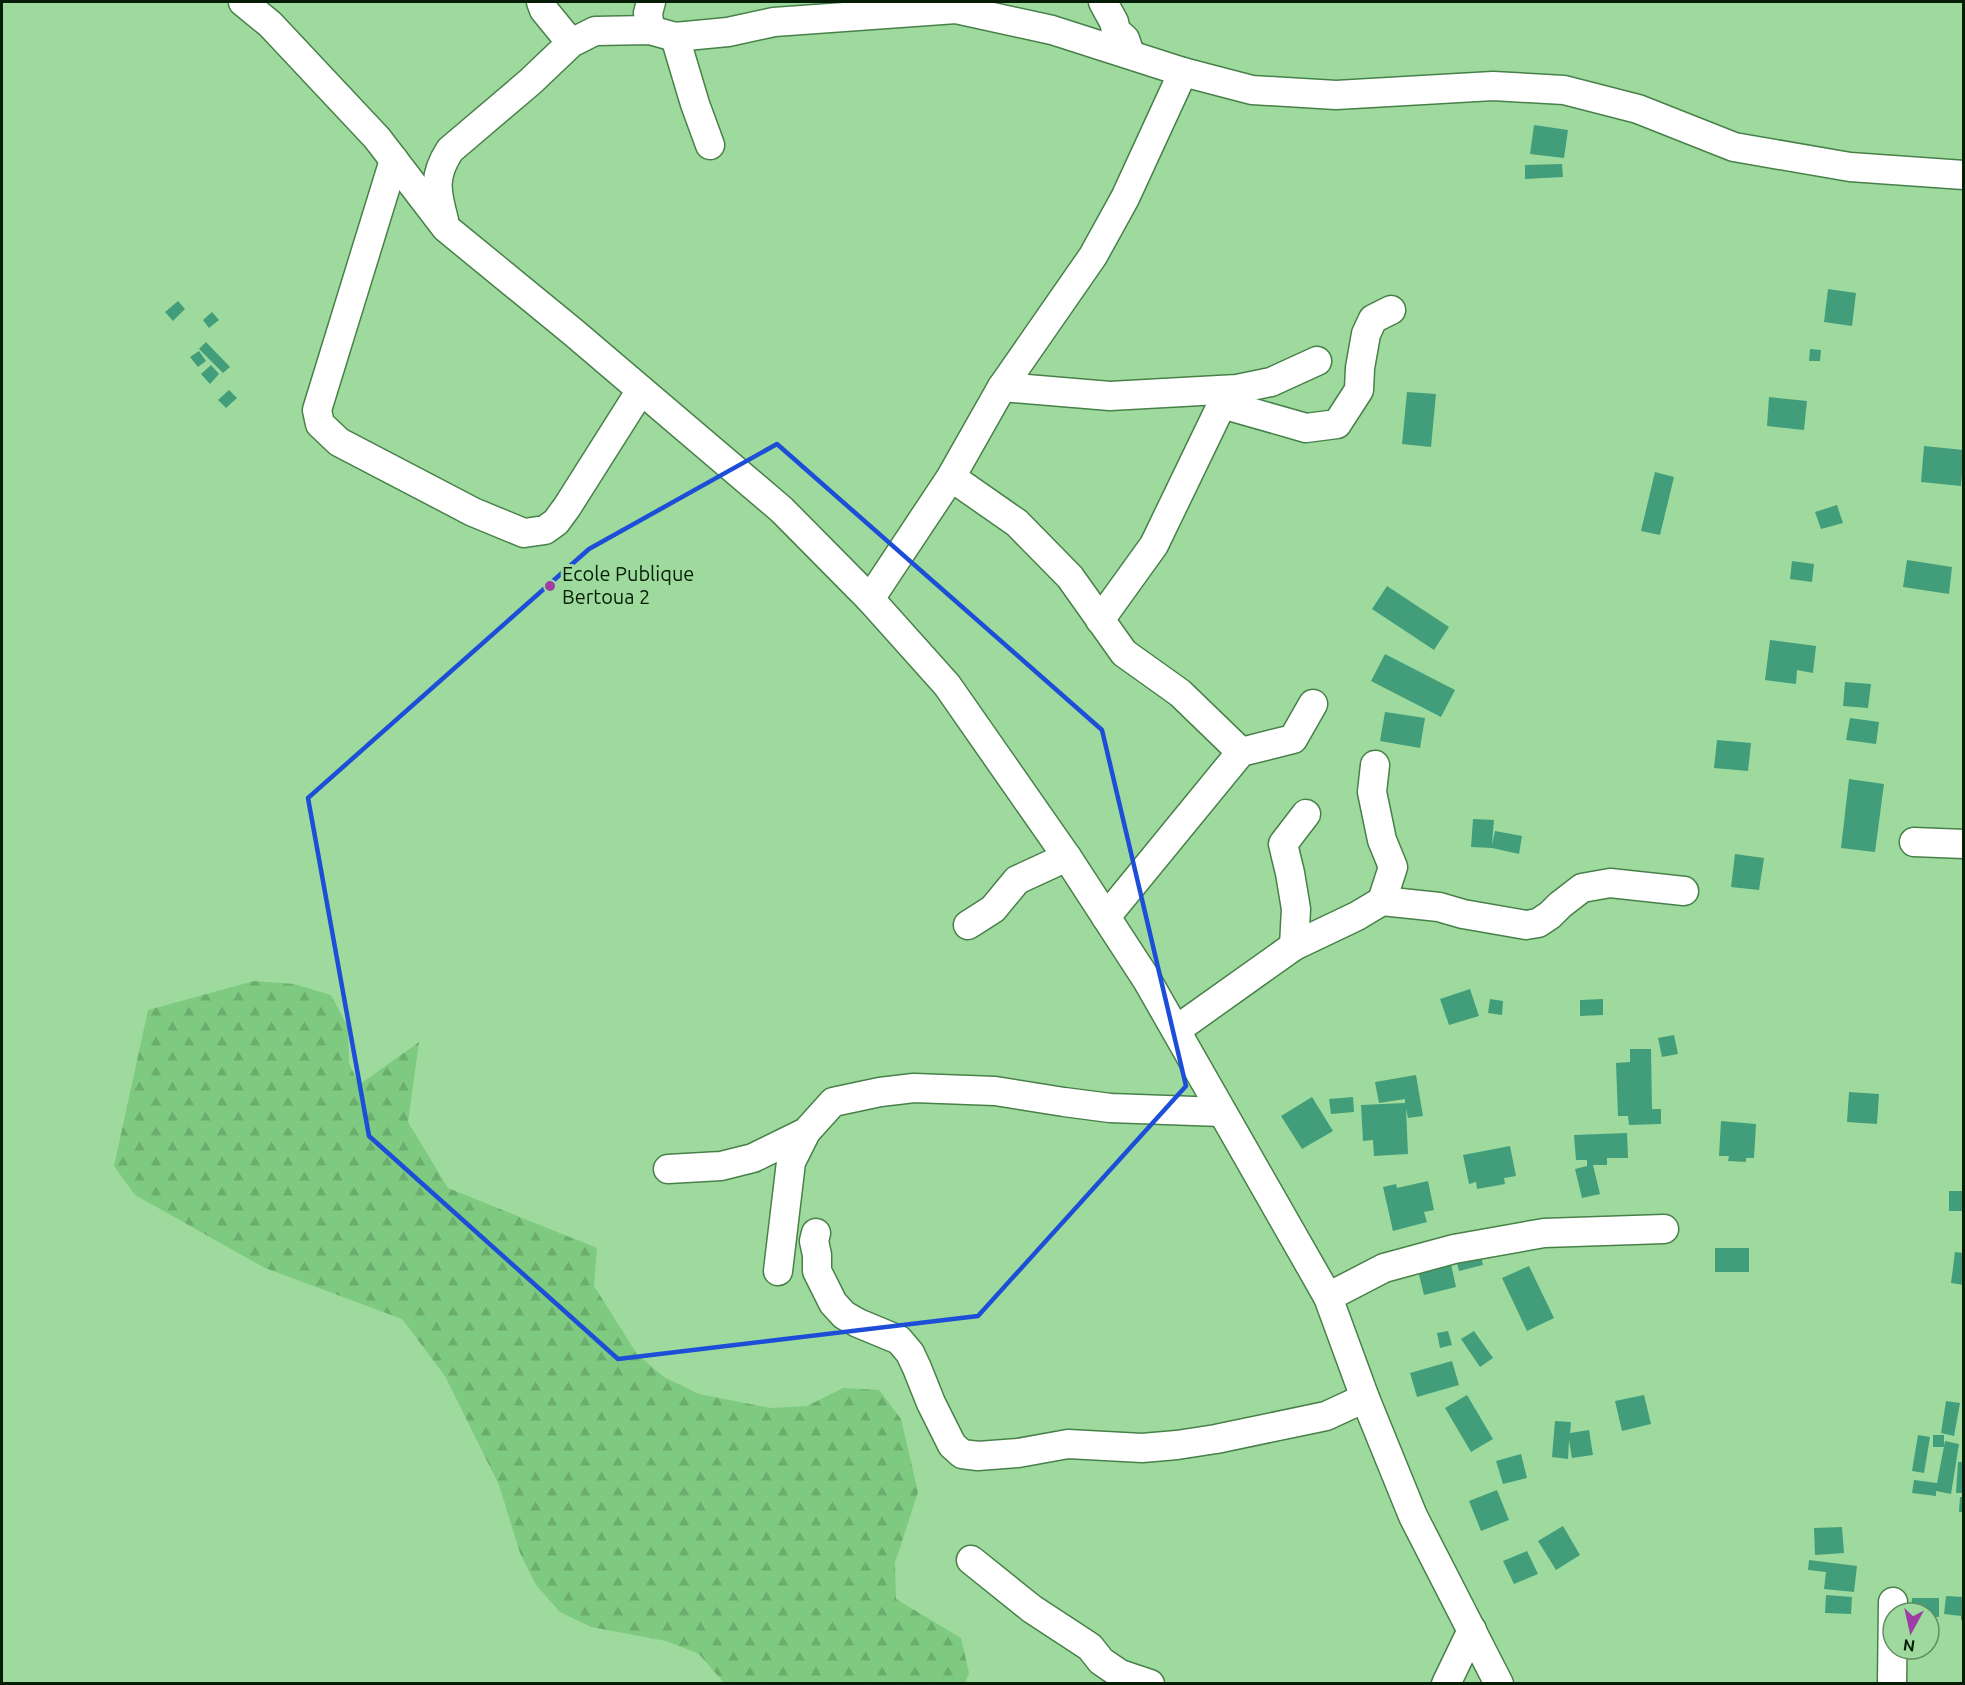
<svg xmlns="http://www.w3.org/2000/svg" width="1965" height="1685" viewBox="0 0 1965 1685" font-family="Ubuntu,sans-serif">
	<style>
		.forest { fill: url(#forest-firs) }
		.building { fill: #429e7a }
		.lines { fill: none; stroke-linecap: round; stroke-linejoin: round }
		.minor-casing { stroke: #478048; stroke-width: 31 }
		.minor { stroke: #fff; stroke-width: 28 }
		.marked { fill: none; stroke: #1d4ed8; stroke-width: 4.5; stroke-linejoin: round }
		.poi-dot { fill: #9d3da5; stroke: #9eda9e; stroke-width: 2 }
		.labels { text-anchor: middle; stroke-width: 6; stroke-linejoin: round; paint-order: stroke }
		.poi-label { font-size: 20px; fill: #051d07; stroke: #9eda9e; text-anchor: start }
	</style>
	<defs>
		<pattern id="forest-firs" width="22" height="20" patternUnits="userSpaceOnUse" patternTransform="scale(1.5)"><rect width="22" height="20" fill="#7eca80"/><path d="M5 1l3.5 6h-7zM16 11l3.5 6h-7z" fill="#6bad6d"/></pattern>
	</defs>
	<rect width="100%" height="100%" fill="#9eda9e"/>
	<!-- forest -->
	<polygon class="forest" points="254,981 294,984 331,995 348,1027 349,1063 359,1085 419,1042 408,1122 448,1188 597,1248 594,1286 637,1354 664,1377 699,1394 771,1408 807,1406 843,1388 879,1390 901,1419 918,1492 895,1563 896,1599 961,1638 969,1673 965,1683 724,1683 699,1654 666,1641 591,1627 560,1612 536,1585 520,1553 499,1485 445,1376 402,1319 265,1268 135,1195 114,1166 148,1010"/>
	<!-- building -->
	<g class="building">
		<polygon points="1534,125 1568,130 1564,158 1530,154"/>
		<polygon points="1562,164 1563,177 1525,179 1525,165"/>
		<polygon points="1828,289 1856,293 1852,326 1824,322"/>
		<polygon points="178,301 185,309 173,321 165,312"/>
		<polygon points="212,312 219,320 209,328 203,320"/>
		<polygon points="206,342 230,367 223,373 199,349"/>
		<polygon points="1810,349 1821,350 1820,361 1809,361"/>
		<polygon points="199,351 206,361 198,367 190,357"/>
		<polygon points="211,365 219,374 210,384 201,374"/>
		<polygon points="229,390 237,398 226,408 218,400"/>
		<polygon points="1407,392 1436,394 1431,447 1402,444"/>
		<polygon points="1769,397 1807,401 1804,430 1767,426"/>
		<polygon points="1924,446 1964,450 1961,486 1921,482"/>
		<polygon points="1655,472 1674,477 1660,535 1641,531"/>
		<polygon points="1837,505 1843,523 1821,529 1815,512"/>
		<polygon points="1907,560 1952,567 1949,594 1903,587"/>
		<polygon points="1792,561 1814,564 1812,582 1790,579"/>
		<polygon points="1387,586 1449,627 1434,650 1372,609"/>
		<polygon points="1770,640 1816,646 1813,673 1797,670 1796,684 1765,680"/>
		<polygon points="1385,654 1455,690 1441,717 1371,681"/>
		<polygon points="1845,682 1871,684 1868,708 1843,706"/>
		<polygon points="1385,712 1425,718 1420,748 1380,741"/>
		<polygon points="1850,718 1879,722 1876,744 1846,740"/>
		<polygon points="1717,740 1751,743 1748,771 1714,768"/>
		<polygon points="1849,779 1884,784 1875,852 1841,848"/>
		<polygon points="1473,819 1494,820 1492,845 1495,831 1522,836 1519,854 1492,848 1471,847"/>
		<polygon points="1735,854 1764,858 1759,890 1731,887"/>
		<polygon points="1470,989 1479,1016 1449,1025 1440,999"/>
		<polygon points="1490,999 1503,1001 1502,1015 1488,1013"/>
		<polygon points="1603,999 1603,1015 1580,1016 1580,1000"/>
		<polygon points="1674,1035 1678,1054 1662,1057 1658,1038"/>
		<polygon points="1630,1049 1651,1049 1652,1109 1661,1109 1661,1124 1629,1125 1628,1116 1618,1116 1616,1063 1630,1062"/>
		<polygon points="1416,1075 1423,1116 1408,1118 1406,1108 1408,1154 1374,1156 1373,1140 1363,1141 1361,1105 1405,1103 1405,1099 1379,1103 1375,1082"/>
		<polygon points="1849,1092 1879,1094 1877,1124 1847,1122"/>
		<polygon points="1312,1097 1333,1131 1302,1149 1281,1116"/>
		<polygon points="1353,1097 1354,1112 1331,1114 1329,1099"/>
		<polygon points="1721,1121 1756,1124 1754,1158 1746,1158 1746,1162 1728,1161 1729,1156 1719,1156"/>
		<polygon points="1627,1133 1628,1158 1607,1158 1607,1165 1593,1165 1600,1194 1582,1198 1575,1169 1587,1166 1587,1160 1576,1160 1574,1135"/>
		<polygon points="1510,1146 1516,1176 1504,1178 1505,1184 1477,1189 1476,1182 1469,1184 1463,1155"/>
		<polygon points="1428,1181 1434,1210 1424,1212 1427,1222 1393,1231 1383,1187 1396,1184 1397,1188"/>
		<rect x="1949" y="1191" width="15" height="20"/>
		<polygon points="1477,1238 1483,1265 1459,1271 1452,1244"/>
		<polygon points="1447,1246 1456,1287 1424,1295 1414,1254"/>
		<rect x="1715" y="1248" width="34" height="24"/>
		<polygon points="1955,1252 1964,1253 1964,1285 1951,1283"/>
		<polygon points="1529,1266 1554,1318 1527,1331 1502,1278"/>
		<polygon points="1448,1331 1452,1345 1440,1348 1437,1333"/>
		<polygon points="1474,1331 1493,1358 1480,1367 1461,1339"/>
		<polygon points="1452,1361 1459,1385 1417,1397 1410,1373"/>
		<polygon points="1467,1395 1493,1439 1471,1452 1445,1408"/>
		<polygon points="1644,1395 1651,1424 1622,1431 1615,1401"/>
		<polygon points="1946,1401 1960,1403 1954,1436 1941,1433"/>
		<polygon points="1555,1421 1571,1422 1570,1433 1589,1430 1593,1455 1572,1458 1569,1440 1568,1459 1552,1457"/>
		<polygon points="1918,1435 1930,1437 1924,1473 1912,1471"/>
		<rect x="1933" y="1435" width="11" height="12"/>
		<polygon points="1945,1441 1959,1444 1951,1494 1936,1491 1936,1496 1912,1493 1914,1480 1937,1483"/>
		<polygon points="1521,1454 1527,1478 1503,1484 1496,1461"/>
		<polygon points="1958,1462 1964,1462 1964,1493 1956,1493"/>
		<polygon points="1497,1490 1509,1520 1481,1531 1469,1501"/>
		<polygon points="1960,1497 1964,1497 1964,1512 1959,1512"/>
		<polygon points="1563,1526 1580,1555 1556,1570 1538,1541"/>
		<polygon points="1842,1527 1844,1553 1815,1555 1814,1528"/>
		<polygon points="1527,1551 1538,1574 1514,1584 1503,1561"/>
		<polygon points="1809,1560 1857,1566 1854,1592 1824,1589 1826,1572 1808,1570"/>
		<polygon points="1826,1595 1852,1597 1851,1614 1825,1613"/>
		<polygon points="1946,1596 1963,1597 1964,1620 1961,1620 1961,1616 1944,1614"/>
		<polygon points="1912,1598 1939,1598 1939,1617 1929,1617 1929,1613 1911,1613"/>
	</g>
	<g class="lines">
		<!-- minor casing -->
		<g class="minor-casing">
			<g id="minor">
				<polyline points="243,2 270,24 377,138 446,228 573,332 782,510 870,599 947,685 1067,857 1147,980 1328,1297 1365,1398 1413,1516 1499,1684"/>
				<polyline points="541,2 544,10 571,43"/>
				<polyline points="1103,2 1114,22 1116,31 1125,39 1130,54"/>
				<polyline points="650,30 648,13 651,2"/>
				<polyline points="675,37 695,104 710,145"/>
				<polyline points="394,160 317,410 320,424 339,442 473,512 524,533 545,530 556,522 567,507 641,390"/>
				<path d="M444 220C436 191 433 176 450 150L530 82 571 43 595 31 650 30 675 37 728 32 774 22 956 9 1052 30 1183 72 1252 90 1336 95 1493 86 1564 90 1638 109 1734 147 1850 167 1964 175"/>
				<polyline points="1002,387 1110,396 1237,389 1271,382 1317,361"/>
				<polyline points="951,477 1017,523 1070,577 1124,653 1180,693 1241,752"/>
				<polyline points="870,599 951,477 1002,387 1093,256 1125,198 1183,72"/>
				<polyline points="1100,620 1154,545 1222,404 1306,428 1337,424 1359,390 1360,368 1366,334 1373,319 1391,310"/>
				<polyline points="1375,765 1372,792 1382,840 1393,867 1382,901"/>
				<polyline points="1914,842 1964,844"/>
				<polyline points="1106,917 1241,752 1293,739 1313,704"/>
				<polyline points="968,925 993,909 1017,880 1067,857"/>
				<polyline points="1294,946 1296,909 1290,873 1283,844 1306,814"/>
				<polyline points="1176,1030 1294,946 1357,916 1382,901 1439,907 1463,914 1526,925 1538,923 1550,915 1560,905 1582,888 1610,883 1684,891"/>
				<polyline points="668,1169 721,1166 753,1158 806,1132 833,1102 880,1092 914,1088 995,1091 1064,1102 1110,1108 1222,1112"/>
				<polyline points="816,1233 814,1241 817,1255 817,1271 833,1303 844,1315 858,1323 899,1340 910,1353 917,1368 931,1403 952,1445 962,1454 978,1456 1018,1453 1068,1444 1142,1448 1177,1445 1216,1439 1326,1416 1365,1398"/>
				<polyline points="778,1271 791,1162 806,1132"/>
				<polyline points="1328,1297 1384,1268 1454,1249 1544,1233 1664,1229"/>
				<polyline points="971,1560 1032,1609 1090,1647 1101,1661 1120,1674 1150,1684"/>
				<polyline points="1446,1684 1472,1630"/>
				<polyline points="1892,1684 1893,1602"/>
			</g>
		</g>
		<!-- minor -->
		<use href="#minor" class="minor"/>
	</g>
	<!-- marked area -->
	<path class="marked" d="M777 444 1102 730 1186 1086 978 1316 618 1359 369 1136 308 798 589 549Z"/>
	<!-- markers -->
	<circle class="poi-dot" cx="550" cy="586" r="6"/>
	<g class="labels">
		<!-- poi labels -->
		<g class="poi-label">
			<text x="562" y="581">Ecole Publique<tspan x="562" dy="23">Bertoua 2</tspan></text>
		</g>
	</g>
	<!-- border -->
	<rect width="1965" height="1685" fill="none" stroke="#051d07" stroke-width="6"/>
	<!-- north arrow -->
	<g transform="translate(1911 1631) rotate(188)"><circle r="28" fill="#9eda9e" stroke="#618e62" stroke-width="1.5"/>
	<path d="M0-4.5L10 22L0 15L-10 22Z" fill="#9d3da5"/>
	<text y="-9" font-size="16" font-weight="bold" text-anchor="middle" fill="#051d07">N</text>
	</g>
</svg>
